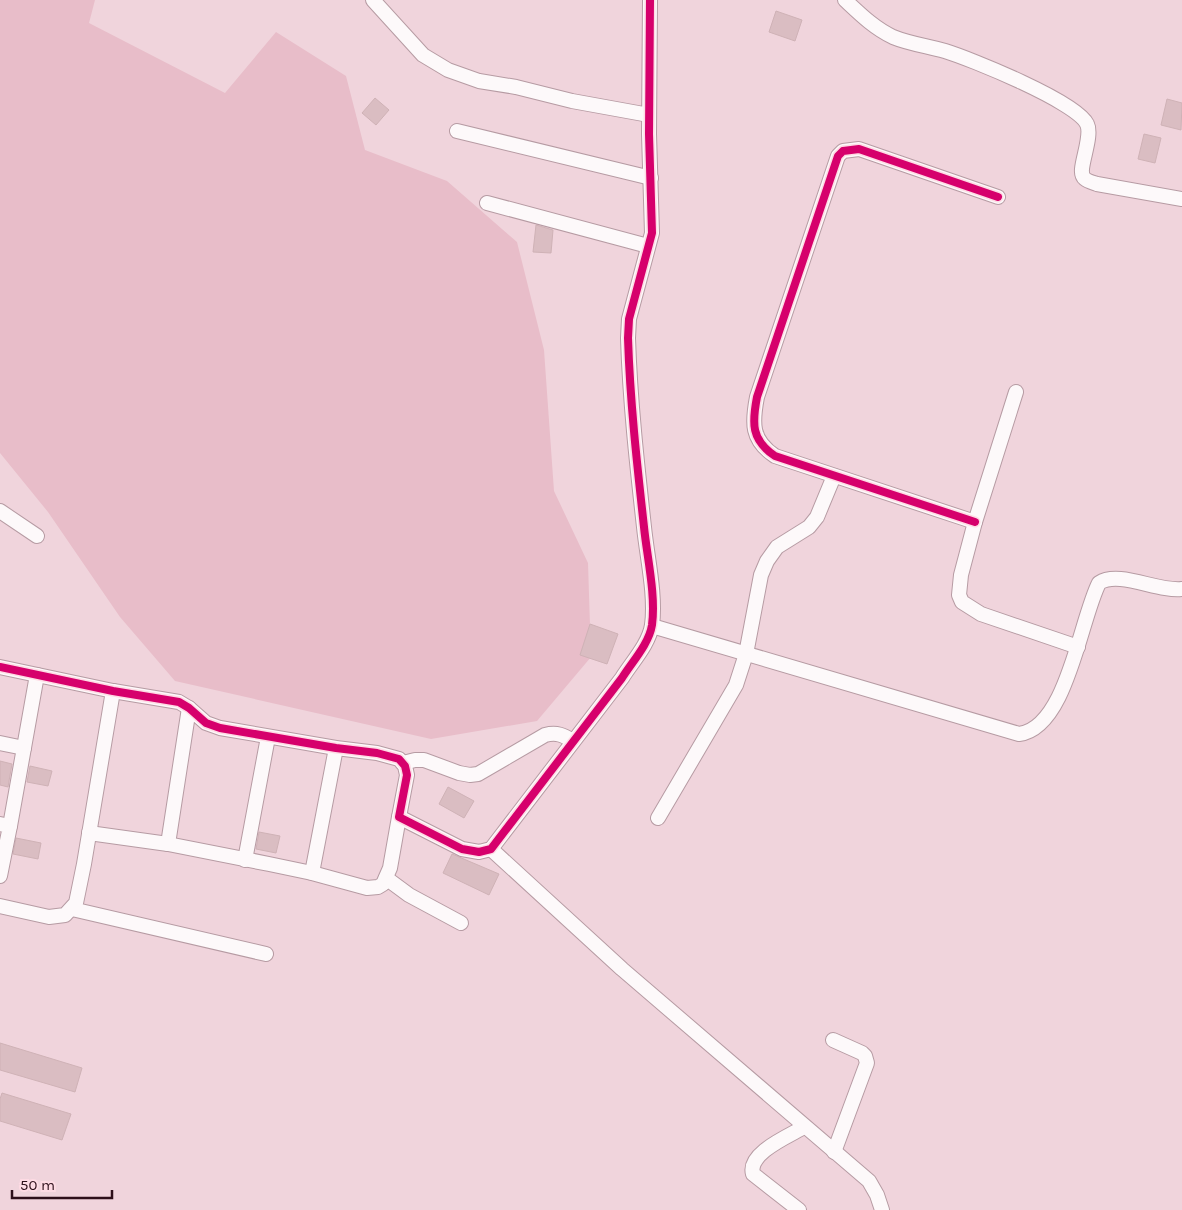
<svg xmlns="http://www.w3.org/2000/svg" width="1182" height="1210" viewBox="0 0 1182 1210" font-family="Karla,sans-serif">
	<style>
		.green { fill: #e8bdc9 }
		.building { fill: #dabdc2; stroke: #cfb2b6 }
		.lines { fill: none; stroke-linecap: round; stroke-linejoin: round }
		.minor-casing { stroke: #b69ba3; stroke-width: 16 }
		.minor { stroke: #fdf9fa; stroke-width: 14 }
		.cycleway-casing { stroke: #fedbe4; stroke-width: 11 }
		.cycleway { stroke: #d6006c; stroke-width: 8 }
	</style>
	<rect width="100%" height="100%" fill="#f0d4dc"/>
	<!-- green -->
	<polygon class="green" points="0,0 95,0 89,23 225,93 276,32 346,76 365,150 447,181 517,242 544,350 554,491 588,563 591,657 537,721 431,739 175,681 120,617 48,512 0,453"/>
	<!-- building -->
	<g class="building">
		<polygon points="776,11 802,20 795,41 769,32"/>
		<polygon points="375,98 389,110 376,125 362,113"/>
		<polygon points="1167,99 1182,103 1181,130 1161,125"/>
		<polygon points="1144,134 1161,138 1155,163 1138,159"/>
		<polygon points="536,225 553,230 551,253 533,252"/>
		<polygon points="590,624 618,634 607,664 580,655"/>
		<polygon points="0,761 12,764 8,787 0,785"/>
		<polygon points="30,766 52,771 48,786 27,782"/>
		<polygon points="448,787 474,801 464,818 439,804"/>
		<polygon points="259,832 280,836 276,853 256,849"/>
		<polygon points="16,838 41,843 38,859 13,854"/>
		<polygon points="452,854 499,874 489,895 443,873"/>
		<polygon points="0,1043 82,1068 75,1092 0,1070"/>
		<polygon points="2,1093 71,1114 62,1140 0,1121 0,1099"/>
	</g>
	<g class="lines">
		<!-- minor casing -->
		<g class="minor-casing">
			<g id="minor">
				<polyline points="373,0 423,55 448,70 479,81 516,87 572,101 649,115"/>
				<path d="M845 0C860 14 874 28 893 37 910 44 928 46 945 51 971 59 1077 102 1087 124 1092 134 1083 157 1082 169 1081 180 1088 181 1097 184L1182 199"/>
				<polyline points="457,131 651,178"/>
				<polyline points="487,203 648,246"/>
				<polyline points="1016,392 975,522 961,575 959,595 962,602 981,614 1078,647"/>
				<polyline points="0,511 37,536"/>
				<path d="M975 522 775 456C751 440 752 423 757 397L838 156 843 151 859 149 998 197"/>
				<path d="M652 626 1019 734C1067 728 1080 620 1099 583 1119 570 1158 592 1182 589"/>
				<path d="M0 667 113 691 179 702 189 708 206 723 220 728 336 748 377 753 399 759 405 766 407 775 399 817 462 849 479 852 491 849 622 678C632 662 649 644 652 625 656 595 647 557 644 527 637 464 630 401 628 338L629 319 652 233 649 134 650 0"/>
				<polyline points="0,743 24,748"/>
				<path d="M403 763 415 760H424L459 773 470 775 478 774 545 735C557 732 563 735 573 741"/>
				<polyline points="658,818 736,685 746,654 761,575 767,561 777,547 809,527 817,517 834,476"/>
				<polyline points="0,824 10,826 0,876"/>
				<polyline points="10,826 37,675"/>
				<polyline points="89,833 168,844 269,864 312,873 367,888 378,887 383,884 390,868 399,817"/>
				<polyline points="168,844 189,708"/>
				<polyline points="491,849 622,969 869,1181 877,1195 882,1210"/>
				<polyline points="245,860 268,737"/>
				<polyline points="312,873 336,748"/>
				<polyline points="386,878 409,895 461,923"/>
				<polyline points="0,906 49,917 65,915 76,903 84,864 113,691"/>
				<polyline points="72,909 266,954"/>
				<polyline points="833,1040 862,1053 865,1056 867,1063 834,1152"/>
				<path d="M799 1210 753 1174C747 1153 789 1136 804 1127"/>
			</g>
		</g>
		<!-- minor -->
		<use href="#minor" class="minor"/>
		<!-- cycleway casing -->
		<g class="cycleway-casing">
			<g id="cycleway">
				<path d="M975 522 775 456C751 440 752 423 757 397L838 156 843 151 859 149 998 197"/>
				<path d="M0 667 113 691 179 702 189 708 206 723 220 728 336 748 377 753 399 759 405 766 407 775 399 817 462 849 479 852 491 849 622 678C632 662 649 644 652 625 656 595 647 557 644 527 637 464 630 401 628 338L629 319 652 233 649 134 650 0"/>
			</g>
		</g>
		<!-- cycleway -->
		<use href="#cycleway" class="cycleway"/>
	</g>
	<!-- scale -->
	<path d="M12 1190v8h100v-8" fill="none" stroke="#2d0f1a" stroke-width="2.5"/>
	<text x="20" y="1190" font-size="15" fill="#2d0f1a" stroke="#fedbe4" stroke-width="4" paint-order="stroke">50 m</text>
</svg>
